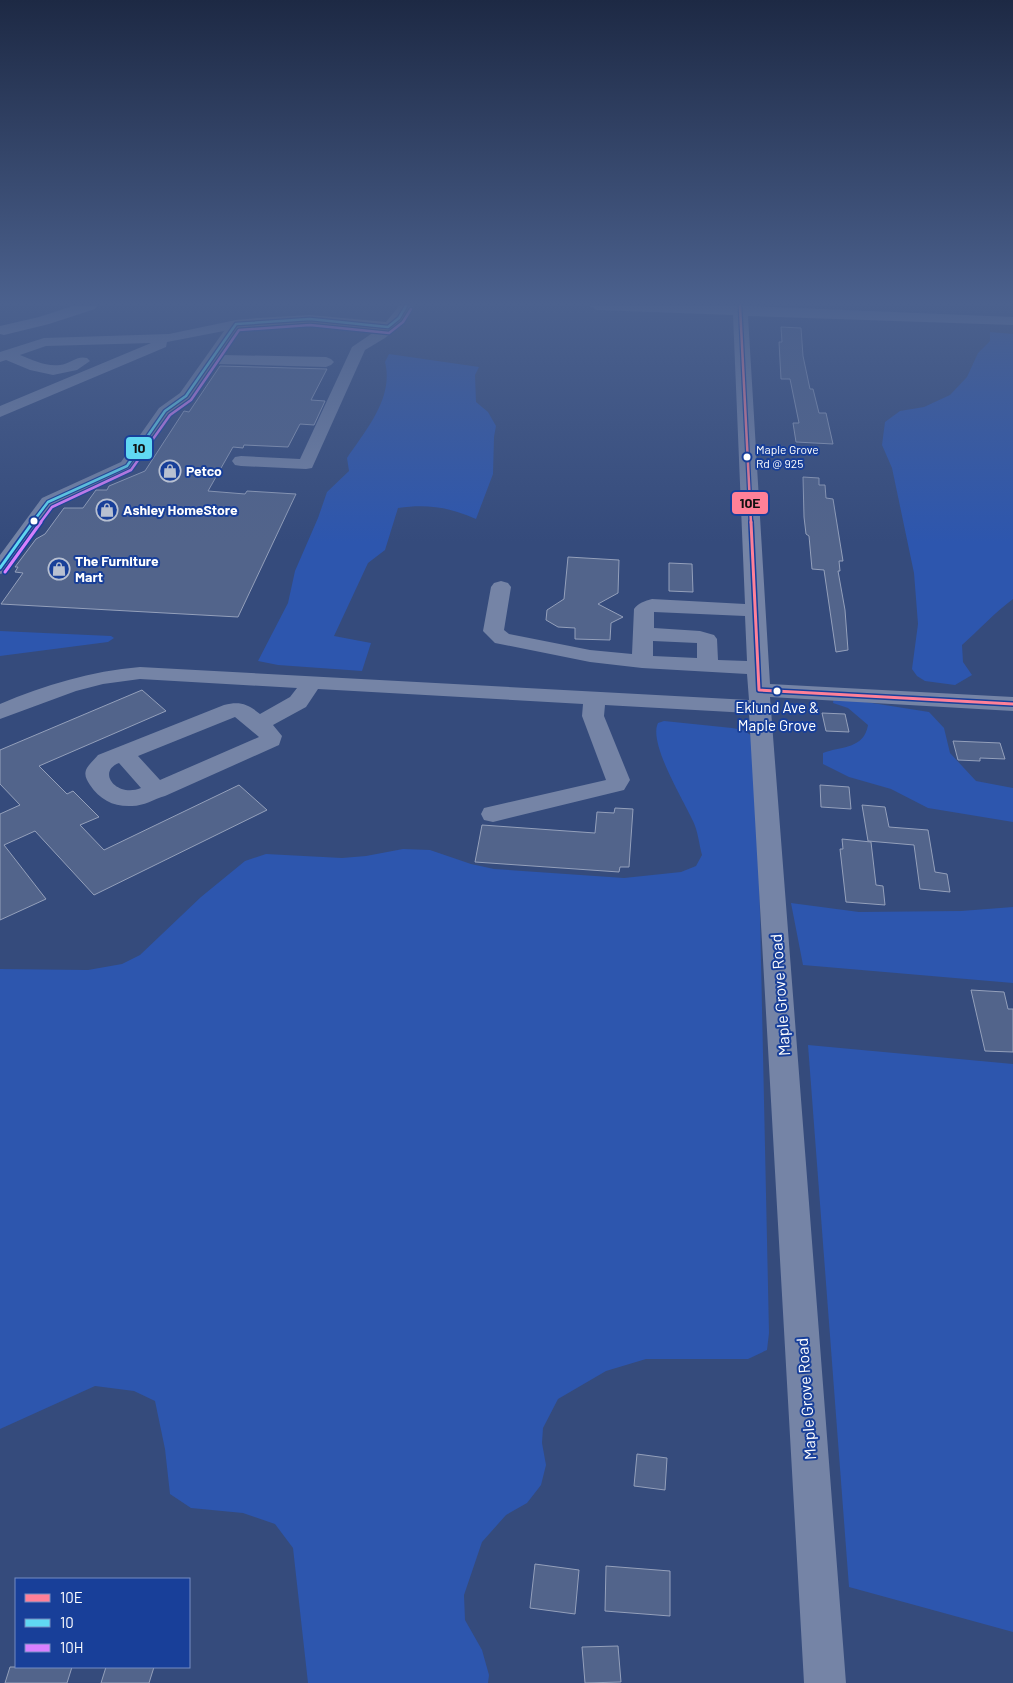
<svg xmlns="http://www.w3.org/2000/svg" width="1013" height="1683" viewBox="0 0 1013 1683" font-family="Barlow,sans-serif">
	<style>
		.green { fill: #2d56ae }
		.building { fill: #52648b; stroke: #94a0bb }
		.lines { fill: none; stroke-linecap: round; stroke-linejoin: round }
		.minor { fill: #7584a6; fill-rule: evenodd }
		.highway { fill: #7f8dad; fill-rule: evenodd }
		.bus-1-far1-casing { stroke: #183f99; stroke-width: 5 }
		.bus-1-casing { stroke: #183f99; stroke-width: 6 }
		.bus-2-far1-casing { stroke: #183f99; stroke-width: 5 }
		.bus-2-casing { stroke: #183f99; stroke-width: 6 }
		.bus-3-far1-casing { stroke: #183f99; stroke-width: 5 }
		.bus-3-casing { stroke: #183f99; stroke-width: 6 }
		.bus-1-far1 { stroke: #ff8098; stroke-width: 2.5 }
		.bus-1 { stroke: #ff8098; stroke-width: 3 }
		.bus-2-far1 { stroke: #60d8f3; stroke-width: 2.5 }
		.bus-2 { stroke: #60d8f3; stroke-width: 3 }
		.bus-3-far1 { stroke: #d880ff; stroke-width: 2.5 }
		.bus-3 { stroke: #d880ff; stroke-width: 3 }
		.bus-dot { fill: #fff; stroke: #183f99; stroke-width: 2 }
		.labels { text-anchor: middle; stroke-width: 4; stroke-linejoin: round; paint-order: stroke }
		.far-bus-label { font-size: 12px; fill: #fff; stroke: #183f99; text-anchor: start }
		.far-poi-label { font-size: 14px; font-weight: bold; fill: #fff; stroke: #183f99; text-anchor: start }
		.bus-label { font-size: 15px; fill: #fff; stroke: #183f99 }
		.street-label { font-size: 16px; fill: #fff; stroke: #183f99 }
		.line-badge { stroke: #183f99; stroke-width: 2 }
		.pale-badge-label { font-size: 14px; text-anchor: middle; font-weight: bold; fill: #111 }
	</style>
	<rect width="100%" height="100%" fill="#354b7c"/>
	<!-- green -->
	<g class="green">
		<path d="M990 332 1013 334V599C994 613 979 630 962 645L963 662 972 675 955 685 925 681 917 676 912 669 918 624 914 573 892 468 882 445 885 422 900 411 924 407 950 395 967 377 978 353 990 341Z"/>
		<path d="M389 354 479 367 475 375 476 402 488 412 496 426 494 437 493 474 476 519C449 507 427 504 398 508L385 550 368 563 334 636 371 643 362 671 278 665 258 661 288 603 295 571 318 518 327 492 349 471 347 458C366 430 394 398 385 362Z"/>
		<polygon points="0,631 111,636 114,638 108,642 0,656"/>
		<path d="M834 697 929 712 944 728 950 753 976 781 1013 788V822L928 808 891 789 849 777 823 764V753C842 746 864 749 868 725L848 708 833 703Z"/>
		<path d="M664 721 732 728 743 730 752 736 759 868 769 1333 767 1350 748 1359H646L606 1371 558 1399 543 1428 542 1443 546 1465 541 1485 527 1503 506 1515 482 1542 464 1595 465 1620 482 1650 489 1675 488 1683H308L293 1548 275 1524 243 1513 191 1508 170 1494 165 1449 155 1401 134 1391 95 1386 0 1429V969L88 970 122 964 140 955 201 897 245 861 266 854 342 858 366 856 403 849 430 850 471 864 494 869 624 878 681 872 696 866 702 855C699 844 698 831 693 821 684 801 648 743 658 723Z"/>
		<polygon points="791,903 859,912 961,911 1013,907 1013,983 803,965"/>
		<polygon points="808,1045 1013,1064 1013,1632 849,1587"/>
	</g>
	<!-- building -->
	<g class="building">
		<polygon points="781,327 801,328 803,356 810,389 813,389 819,413 826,413 833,444 796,442 793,423 799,423 790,379 781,379 779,342 782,342"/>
		<polygon points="220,366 327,369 311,400 325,401 314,425 300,424 288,447 244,445 243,448 233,447 208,491 245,494 247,491 296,494 238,617 1,604 23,573 15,572 18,567 15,567 36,539 45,534 64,508 83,508 96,490 107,490 109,486 145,471 184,411 189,412"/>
		<polygon points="803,477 819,478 819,485 825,485 826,498 833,499 843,561 839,561 840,571 838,571 845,610 848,650 836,652 824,570 812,569 809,536 806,534 804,517"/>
		<polygon points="568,557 619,560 618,593 598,604 623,617 611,623 610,640 575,639 575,628 558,627 546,620 547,610 564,599"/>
		<polygon points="669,563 692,564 693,592 669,591"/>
		<polygon points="142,690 166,711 39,766 67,794 73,791 99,817 80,825 104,850 239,785 267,810 94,895 35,831 4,845 46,899 0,920 0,814 20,805 0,784 0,750"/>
		<polygon points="822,713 845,714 849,732 826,731"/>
		<polygon points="953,741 1000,743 1005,759 980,758 980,761 958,760"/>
		<polygon points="820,785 849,787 851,809 821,807"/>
		<polygon points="862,805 885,807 889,827 928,830 935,872 947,874 950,892 920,889 914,845 868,841"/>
		<polygon points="615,808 633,809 629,867 620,867 619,872 475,862 482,825 595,833 597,812 614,813"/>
		<polygon points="842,839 871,842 876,885 883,886 885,905 846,902 840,849 843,849"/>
		<polygon points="971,990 1004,992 1008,1009 1013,1009 1013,1052 985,1051"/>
		<polygon points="637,1454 667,1458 665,1490 634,1486"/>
		<polygon points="535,1564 579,1570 575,1614 530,1608"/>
		<polygon points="606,1566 670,1571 670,1616 605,1611"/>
		<polygon points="618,1646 621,1682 585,1683 582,1647"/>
		<polygon points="10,1667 72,1667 67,1683 5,1683"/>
		<polygon points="106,1667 154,1667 149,1683 101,1683"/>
	</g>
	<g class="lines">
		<!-- minor -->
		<g class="minor">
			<path d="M399 306H413L401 324 385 338 365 350 312 468 306 469 241 466 235 465 232 461 235 457 241 456 300 459 352 347 377 330 310 323 241 328 222 355 326 357 331 359 334 362 331 365 326 367 216 364 192 399 171 414 133 470 54 506 7 572 0 574V555L42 498 121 462 159 408 180 393 224 331 167 342 166 347 0 417V406L151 343 46 346 20 355C33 360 46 367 60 365 70 364 77 355 87 358L90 361 77 370 53 375 30 370 6 360 0 362V352L44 338 169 334 236 320 258 318 310 315 386 322Z"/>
			<path d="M590 306H747L1013 317V325L748 316 770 684 1013 697V711L770 697 846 1683H804L749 713 605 705 604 716 630 780 624 790 493 822 484 820 481 814 484 808 606 780 582 716 583 704 318 689 306 707 273 725 282 736 279 745 165 796C154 799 144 806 132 806 114 807 100 800 90 785 87 780 84 776 86 770 88 765 94 760 98 755L224 705C240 701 248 704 260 714L290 697 297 688 140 679 103 684 76 691 0 719V704C45 685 91 671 140 667L749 700 747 674 642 668 590 662 495 643 483 631 491 587 494 583 501 581 508 583 511 587 504 630 509 634 590 650 632 654 634 609C638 603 645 601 652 599L745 604 733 315 597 310ZM654 612 745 616 747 661 718 660 717 639 714 635 700 631 654 628ZM653 641 697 643V658L653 656ZM235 717 259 737 160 780 138 756ZM119 763 141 788C117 798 96 772 119 763Z"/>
		</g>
		<!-- highway -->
		<polygon class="highway" points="73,306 97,306 95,309 49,324 4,335 0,334 0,326 39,317"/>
		<!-- bus-1-far1 casing -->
		<g class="bus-1-far1-casing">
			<polyline id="bus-1-far1" points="740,306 751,523"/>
		</g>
		<!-- bus-1 casing -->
		<g class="bus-1-casing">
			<polyline id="bus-1" points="751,522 759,690 1013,704"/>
		</g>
		<!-- bus-2-far1 casing -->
		<g class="bus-2-far1-casing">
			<polyline id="bus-2-far1" points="32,523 48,502 127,466 165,411 186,396 236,324 310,319 388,327 399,318 406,306"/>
		</g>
		<!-- bus-2 casing -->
		<g class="bus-2-casing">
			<polyline id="bus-2" points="0,568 33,522"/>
		</g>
		<!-- bus-3-far1 casing -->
		<g class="bus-3-far1-casing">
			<polyline id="bus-3-far1" points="40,523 52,507 131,470 170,415 191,400 239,330 310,325 389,333 403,322 411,309"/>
		</g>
		<!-- bus-3 casing -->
		<g class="bus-3-casing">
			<polyline id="bus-3" points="5,572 41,522"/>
		</g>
		<!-- bus-1-far1 -->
		<use href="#bus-1-far1" class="bus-1-far1"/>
		<!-- bus-1 -->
		<use href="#bus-1" class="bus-1"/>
		<!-- bus-2-far1 -->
		<use href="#bus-2-far1" class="bus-2-far1"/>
		<!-- bus-2 -->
		<use href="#bus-2" class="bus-2"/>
		<!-- bus-3-far1 -->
		<use href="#bus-3-far1" class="bus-3-far1"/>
		<!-- bus-3 -->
		<use href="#bus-3" class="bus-3"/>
	</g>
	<!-- sky -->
	<linearGradient id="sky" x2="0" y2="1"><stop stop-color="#1d2944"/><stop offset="0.56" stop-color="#4b618e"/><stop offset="1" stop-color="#4b618e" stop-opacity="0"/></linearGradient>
	<rect width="1013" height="542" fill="url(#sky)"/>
	<!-- icons -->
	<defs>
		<g id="shop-ring" transform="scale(1.125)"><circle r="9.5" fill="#183f99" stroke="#b8c0d1" stroke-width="1.5"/><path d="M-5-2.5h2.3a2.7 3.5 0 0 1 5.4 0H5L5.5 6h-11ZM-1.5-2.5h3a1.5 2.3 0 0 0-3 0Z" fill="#b8c0d1"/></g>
	</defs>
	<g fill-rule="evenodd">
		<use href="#shop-ring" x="170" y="471"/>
		<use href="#shop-ring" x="107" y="510"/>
		<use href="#shop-ring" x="59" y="569"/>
	</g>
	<!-- markers -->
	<g class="bus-dot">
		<circle cx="747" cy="457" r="4.5"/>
		<circle cx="34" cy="521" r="4.5"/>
		<circle cx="777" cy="691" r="4.5"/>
	</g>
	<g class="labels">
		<!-- far-bus labels -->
		<g class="far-bus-label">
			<text x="756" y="454">Maple Grove<tspan x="756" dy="14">Rd @ 925</tspan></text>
		</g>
		<!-- far-poi labels -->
		<g class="far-poi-label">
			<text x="186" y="476">Petco</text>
			<text x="123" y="515">Ashley HomeStore</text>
			<text x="75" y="566">The Furniture<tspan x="75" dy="16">Mart</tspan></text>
		</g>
		<!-- bus labels -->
		<g class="bus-label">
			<text x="777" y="713">Eklund Ave &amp;<tspan x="777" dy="18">Maple Grove</tspan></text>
		</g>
		<!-- street labels -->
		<g class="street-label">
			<text transform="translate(780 995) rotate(-94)" y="6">Maple Grove Road</text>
			<text transform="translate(806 1399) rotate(-94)" y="6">Maple Grove Road</text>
		</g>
	</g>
	<g class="line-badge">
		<rect x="125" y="436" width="28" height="24" rx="5" fill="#60d8f3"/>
		<rect x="731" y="491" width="38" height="24" rx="5" fill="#ff8098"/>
	</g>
	<g class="pale-badge-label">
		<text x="139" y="453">10</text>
		<text x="750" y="508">10E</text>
	</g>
	<!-- legend -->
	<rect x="15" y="1578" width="175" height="90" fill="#183f99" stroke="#748cc2"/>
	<rect x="25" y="1594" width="25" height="8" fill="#ff8098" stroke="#748cc2"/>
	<text x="60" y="1603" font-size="15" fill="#ffffff">10E</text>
	<rect x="25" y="1619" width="25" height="8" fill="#60d8f3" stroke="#748cc2"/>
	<text x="60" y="1628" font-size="15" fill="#ffffff">10</text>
	<rect x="25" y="1644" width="25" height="8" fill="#d880ff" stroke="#748cc2"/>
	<text x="60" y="1653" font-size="15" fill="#ffffff">10H</text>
</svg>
